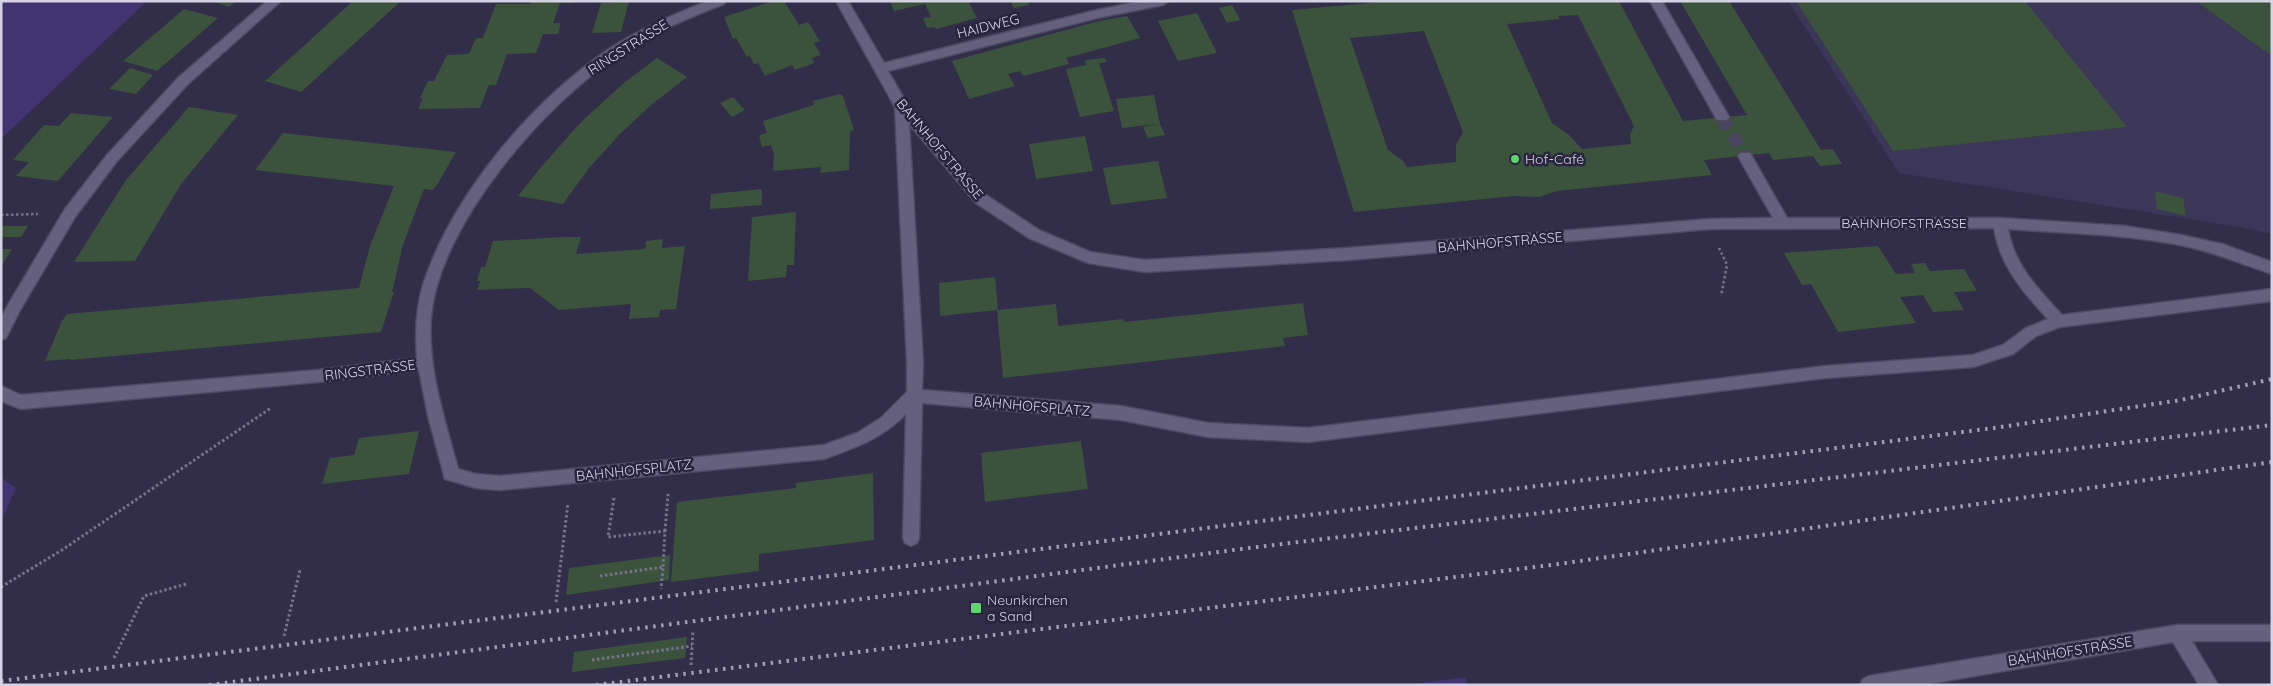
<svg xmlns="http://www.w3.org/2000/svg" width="2273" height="686" viewBox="0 0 2273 686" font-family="Quicksand,sans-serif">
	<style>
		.built { fill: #3c3658 }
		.green { fill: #413471 }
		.building { fill: #3b533c; fill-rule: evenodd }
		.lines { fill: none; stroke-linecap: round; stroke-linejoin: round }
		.minor-tunnel { stroke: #4a4660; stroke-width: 13; stroke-dasharray: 13 7; stroke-linecap: butt }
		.minor-casing { stroke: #4e4a61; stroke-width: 3 }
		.path-far1 { stroke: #77738a; stroke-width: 2.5; stroke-dasharray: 2.5 2.5; stroke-linecap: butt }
		.path { stroke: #77738a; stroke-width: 3; stroke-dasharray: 2.5 2.5; stroke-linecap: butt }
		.minor { fill: #64607e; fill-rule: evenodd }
		.rail { stroke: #a29fb4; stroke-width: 4; stroke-dasharray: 2.5 5.5; stroke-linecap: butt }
		.poi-dot { fill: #5dd56c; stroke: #28233e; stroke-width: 2 }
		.labels { text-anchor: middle; stroke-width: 5; stroke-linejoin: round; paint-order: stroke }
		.street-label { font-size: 14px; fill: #d4d2e3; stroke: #28233e }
		.poi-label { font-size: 14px; fill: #d4d2e3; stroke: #28233e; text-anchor: start }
	</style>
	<rect width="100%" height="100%" fill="#322d49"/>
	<!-- built -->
	<polygon class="built" points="1788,1 2272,1 2272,234 2239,227 1899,173"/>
	<!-- green -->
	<g class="green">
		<polygon points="1,1 147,1 1,139"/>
		<polygon points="1,477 16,488 1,521"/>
		<polygon points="1466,677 1467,685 1405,685"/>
	</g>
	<!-- building -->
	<g class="building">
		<polygon points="213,1 236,1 229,7"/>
		<polygon points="353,1 401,1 301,92 265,81"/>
		<polygon points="532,1 573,1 573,3 560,3 553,23 561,23 558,34 543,34 536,53 507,54 496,85 489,85 480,108 418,109 423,98 420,98 428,81 434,81 447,55 469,54 476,38 483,38 496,4 531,4"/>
		<polygon points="629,1 621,32 592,33 601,3"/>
		<polygon points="773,1 784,1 799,25 808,22 820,41 814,43 821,55 812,58 814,63 795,70 792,65 765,76 758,63 754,64 750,56 747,57 736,38 733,39 724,17"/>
		<polygon points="890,1 968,1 977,18 936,29 935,27 927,28 923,18 931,17 925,4 894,11"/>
		<polygon points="1010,1 1028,1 1029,5 1014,8"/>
		<path d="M1390 1H1619L1683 121 1747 115 1680 1H1729L1821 150 1833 149 1842 164 1820 166 1813 156 1773 160 1769 153 1704 160 1712 175 1557 191 1539 197 1514 196 1354 212 1292 10ZM1578 15 1634 126 1630 134 1631 144 1582 149 1569 135 1552 123 1507 24 1560 19 1558 16ZM1424 31 1463 132 1456 145V162L1407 167 1402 160 1388 150 1350 38Z"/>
		<polygon points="1796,1 2025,1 2127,127 1893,151"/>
		<polygon points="2196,1 2272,1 2272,53 2269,54"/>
		<polygon points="1232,5 1240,20 1227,23 1219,8"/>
		<polygon points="184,9 218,18 157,71 123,61"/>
		<polygon points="1197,13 1217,53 1178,61 1158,21"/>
		<polygon points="1127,16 1140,38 1066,58 1069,64 1023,76 1020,71 1008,74 1015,86 969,99 952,61 1099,21"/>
		<polygon points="657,58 687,77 651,105 619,135 589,168 563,204 518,196 541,167 582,121 625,82"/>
		<polygon points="1105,58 1107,62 1099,63 1114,111 1080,117 1066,69 1086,65 1085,60"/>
		<polygon points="130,68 153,75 136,94 109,89"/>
		<polygon points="840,94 843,96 854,130 850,131 849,170 820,173 821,167 773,171 774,155 771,145 762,147 759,135 767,133 763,121 814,105 813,101"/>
		<polygon points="1154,95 1160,124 1165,135 1148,138 1143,127 1158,124 1122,128 1116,99"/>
		<polygon points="733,97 745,110 732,117 720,103"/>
		<polygon points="189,107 238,115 181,184 135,261 74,262 126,180"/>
		<polygon points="71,113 113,117 58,181 16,176 29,162 13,160 44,125 59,126"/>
		<polygon points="283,133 456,152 437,185 432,190 424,189 403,245 392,292 394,292 381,332 70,360 71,359 45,361 62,321 67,314 359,288 370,246 394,186 255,170"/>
		<polygon points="1085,136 1093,171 1036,179 1029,144"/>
		<polygon points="1158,161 1167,198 1111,205 1103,168"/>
		<polygon points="762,189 762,205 710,209 711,194"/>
		<polygon points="2155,191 2183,198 2186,216 2157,209"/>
		<polygon points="796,212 794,265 787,265 786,277 748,281 752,217"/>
		<polygon points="1,226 28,226 21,237 1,237"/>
		<polygon points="564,237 581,237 576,254 645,249 646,241 663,239 662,248 685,246 676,309 660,310 659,317 629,319 631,304 559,310 530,288 477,290 480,281 477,281 481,267 485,267 493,241"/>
		<polygon points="1878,246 1896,274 1915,273 1911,264 1925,263 1930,271 1964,269 1977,291 1954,292 1964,310 1933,312 1923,295 1900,297 1916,323 1838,332 1811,284 1802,285 1784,253"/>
		<polygon points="1,249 12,249 1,267"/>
		<polygon points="995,277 998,310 1056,304 1058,326 1123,319 1124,322 1303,303 1308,335 1283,338 1285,346 1003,378 997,310 940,316 939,283"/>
		<polygon points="419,431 409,474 322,484 330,458 354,455 359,438"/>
		<polygon points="1081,441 1088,489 985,502 981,453"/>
		<polygon points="873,473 874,540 759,554 759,571 671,582 677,502 796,488 796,483"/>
		<polygon points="670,555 669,580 566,595 569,568"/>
		<polygon points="687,637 685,658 572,672 574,652"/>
	</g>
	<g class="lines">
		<!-- minor-tunnel -->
		<polyline class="minor-tunnel" points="1722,117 1745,156"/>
		<!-- minor casing -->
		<g class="minor-casing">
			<g id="minor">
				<polygon points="267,1 281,1 188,84 117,161 75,217 19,312 6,338 1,340 1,318 8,305 65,209 107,155 178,78"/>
				<path d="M708 1H726L724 4C688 18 651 33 619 55 545 104 439 224 431 317 427 368 445 419 458 469L476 474 499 476 824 445 857 433 881 418 907 392V363L895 107 836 1H848L884 63 1097 10 1141 1H1169L1163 5 1097 18 888 71 907 104 986 195 1039 230 1090 252 1145 260 1348 248 1710 219 1773 218 1738 156 1740 153H1750L1787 218H2000L2125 226 2181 235 2222 244 2272 262V274C2241 264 2212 251 2180 245 2123 234 2066 233 2008 229 2014 265 2038 289 2062 315L2272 289V301L2060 327 2036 336 2013 354 1973 367 1825 378 1308 442 1208 437 1121 420 922 403 919 538 917 543 911 546 905 543 903 538 906 414C881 439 857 447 824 459L499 490 476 488 445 479 428 416 419 370 318 382 21 409 1 401V386L21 395 318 370 417 358C415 331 416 304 425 279 456 191 532 101 609 49 640 29 674 14 708 1ZM909 124 976 203 1029 238 1088 263 1145 272 1348 260 1710 229 1994 228C2000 266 2023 292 2048 319L2026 328 2003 345 1973 355 1825 366 1308 428 1208 423 1121 406 922 390 923 363Z"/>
				<polygon points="1650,1 1662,1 1729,117 1727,120 1717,120"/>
				<polygon points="2177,625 2272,625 2272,641 2192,641 2218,685 2199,685 2173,642 1922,685 1860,685 1863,679 1869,676"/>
			</g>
		</g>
		<!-- path-far1 -->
		<g class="path-far1">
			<polyline points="1,215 38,214"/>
			<polyline points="1719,248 1727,265 1721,296"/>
		</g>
		<!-- path -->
		<g class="path">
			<polyline points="614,498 608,537 665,531 663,567"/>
			<polyline points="665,531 668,494"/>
			<polyline points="600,576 663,567 661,589"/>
			<polyline points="1,587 62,550 271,408"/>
			<polyline points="556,602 568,503"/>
			<polyline points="284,636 300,570"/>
			<polyline points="114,658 144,596 186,584"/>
			<polyline points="592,660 692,646"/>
			<polyline points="691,665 693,630"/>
		</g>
		<!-- minor -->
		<use href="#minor" class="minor"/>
		<!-- rail -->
		<g class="rail">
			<polyline points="1,681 1994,428 2181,400 2272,379"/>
			<polyline points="209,685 1249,548 2272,425"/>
			<polyline points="596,685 1559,564 2272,462"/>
		</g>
	</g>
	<!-- markers -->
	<g class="poi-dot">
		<circle cx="1515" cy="159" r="5"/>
		<rect x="970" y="602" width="12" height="12" rx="2.5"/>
	</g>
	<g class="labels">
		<!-- street labels -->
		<g class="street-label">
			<text transform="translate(988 26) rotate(-14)" y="5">HAIDWEG</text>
			<text transform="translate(628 47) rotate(-32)" y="5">RINGSTRASSE</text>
			<text transform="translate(940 149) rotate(50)" y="5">BAHNHOFSTRASSE</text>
			<text x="1904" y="228">BAHNHOFSTRASSE</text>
			<text transform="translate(1500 242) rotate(-5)" y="5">BAHNHOFSTRASSE</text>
			<text transform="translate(370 370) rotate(-7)" y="5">RINGSTRASSE</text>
			<text transform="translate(1032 406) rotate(5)" y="5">BAHNHOFSPLATZ</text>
			<text transform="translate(634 470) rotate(-6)" y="5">BAHNHOFSPLATZ</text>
			<text transform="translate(2070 651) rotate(-9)" y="5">BAHNHOFSTRASSE</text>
		</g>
		<!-- poi labels -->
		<g class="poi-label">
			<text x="1525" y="164">Hof-Café</text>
			<text x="987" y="605">Neunkirchen<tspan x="987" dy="16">a Sand</tspan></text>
		</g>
	</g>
	<!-- border -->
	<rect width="2273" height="686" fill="none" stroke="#d4d2e3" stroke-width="5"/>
</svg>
